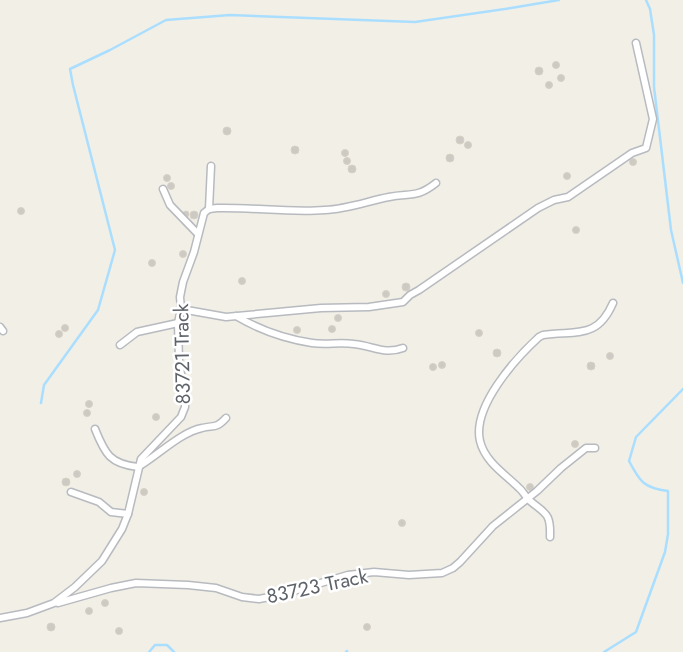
<svg xmlns="http://www.w3.org/2000/svg" width="683" height="652" viewBox="0 0 683 652" font-family="Jost,sans-serif">
	<style>
		.lines { fill: none; stroke-linecap: round; stroke-linejoin: round }
		.stream { stroke: #aadeff; stroke-width: 2.5 }
		.building { fill: #cdcac4; stroke: #d7d1c5 }
		.minor-casing { stroke: #b7babf; stroke-width: 9 }
		.minor { stroke: #fff; stroke-width: 6 }
		.labels { text-anchor: middle; stroke-width: 5; stroke-linejoin: round; paint-order: stroke }
		.street-label { font-size: 20px; fill: #5e6369; stroke: #fff }
	</style>
	<rect width="100%" height="100%" fill="#f2efe7"/>
	<g class="lines">
		<!-- stream -->
		<g class="stream">
			<polyline points="646,0 650,9 654,35 654,87 671,230 683,283"/>
			<polyline points="41,403 44,385 98,310 115,250 73,85 70,69 110,50 166,20 230,15 415,22 511,8 559,0"/>
			<polyline points="149,652 155,645 167,645 174,652"/>
			<polyline points="346,652 347,651"/>
			<path d="M604 652 636 632 665 552 668 534V491C644 488 640 482 629 461L636 437 683 389"/>
		</g>
	</g>
	<!-- building -->
	<g class="building">
		<circle cx="556" cy="65" r="3.5"/>
		<circle cx="539" cy="71" r="4"/>
		<circle cx="561" cy="78" r="3.5"/>
		<circle cx="549" cy="85" r="3.5"/>
		<circle cx="227" cy="131" r="4"/>
		<circle cx="460" cy="140" r="4"/>
		<circle cx="468" cy="145" r="3.5"/>
		<circle cx="295" cy="150" r="4"/>
		<circle cx="345" cy="153" r="3.5"/>
		<circle cx="450" cy="158" r="4"/>
		<circle cx="347" cy="161" r="3.5"/>
		<circle cx="633" cy="162" r="3.5"/>
		<circle cx="352" cy="169" r="4"/>
		<circle cx="567" cy="176" r="3.5"/>
		<circle cx="167" cy="178" r="3.5"/>
		<circle cx="171" cy="186" r="3.5"/>
		<circle cx="21" cy="211" r="3.5"/>
		<circle cx="186" cy="214" r="3"/>
		<circle cx="194" cy="215" r="4"/>
		<circle cx="576" cy="230" r="3.5"/>
		<circle cx="183" cy="254" r="3.5"/>
		<circle cx="152" cy="263" r="3.5"/>
		<circle cx="242" cy="281" r="3.5"/>
		<circle cx="406" cy="287" r="4"/>
		<circle cx="386" cy="294" r="3.5"/>
		<circle cx="338" cy="318" r="3.5"/>
		<circle cx="65" cy="328" r="3.5"/>
		<circle cx="332" cy="329" r="3.5"/>
		<circle cx="297" cy="330" r="3.5"/>
		<circle cx="479" cy="333" r="3.5"/>
		<circle cx="59" cy="334" r="3.5"/>
		<circle cx="497" cy="353" r="4"/>
		<circle cx="610" cy="356" r="3.5"/>
		<circle cx="442" cy="365" r="3.5"/>
		<circle cx="591" cy="366" r="4"/>
		<circle cx="433" cy="367" r="3.5"/>
		<circle cx="89" cy="404" r="3.5"/>
		<circle cx="87" cy="413" r="3.5"/>
		<circle cx="156" cy="417" r="3.5"/>
		<circle cx="575" cy="444" r="3.5"/>
		<circle cx="77" cy="474" r="3.5"/>
		<circle cx="66" cy="482" r="4"/>
		<circle cx="530" cy="487" r="3.5"/>
		<circle cx="144" cy="492" r="3.5"/>
		<circle cx="402" cy="523" r="3.5"/>
		<circle cx="105" cy="603" r="3.5"/>
		<circle cx="89" cy="611" r="3.5"/>
		<circle cx="51" cy="627" r="4"/>
		<circle cx="367" cy="627" r="3.5"/>
		<circle cx="119" cy="631" r="3.5"/>
	</g>
	<g class="lines">
		<!-- minor casing -->
		<g class="minor-casing">
			<g id="minor">
				<polyline points="163,189 170,205 198,234"/>
				<polyline points="209,209 211,166"/>
				<polyline points="181,309 226,317 321,308 369,307 403,302 410,295 419,290 538,208 554,200 568,197 632,153 646,148 653,119 636,43"/>
				<path d="M236 316C258 329 286 339 312 343 326 345 340 342 354 344 374 346 384 355 403 348"/>
				<polyline points="0,327 3,331"/>
				<polyline points="120,345 137,332 178,323"/>
				<path d="M95 429C105 454 110 464 138 467 157 456 181 432 202 428 214 425 216 429 226 418"/>
				<polyline points="71,492 99,502 111,512 128,514"/>
				<path d="M550 537C551 512 545 514 529 500 525 496 523 491 519 488 505 474 485 462 480 441 472 407 515 359 539 337L543 335C576 330 597 340 613 303"/>
				<polyline points="58,603 111,588 136,583 188,585 216,588 242,597 259,599 280,595 348,575 374,572 409,575 442,573 453,568 460,562 493,526 537,491 561,468 586,448 595,448"/>
				<path d="M0 618 27 613 54 603 75 587 102 561 122 529 128 514 141 459 181 417 185 407V398L179 362 178 323 181 309 180 297 183 282 194 252 204 213 209 209 217 208C253 207 289 213 325 210 347 209 368 201 389 197 411 193 417 198 436 183"/>
			</g>
		</g>
		<!-- minor -->
		<use href="#minor" class="minor"/>
	</g>
	<g class="labels">
		<!-- street labels -->
		<g class="street-label">
			<text transform="translate(182 354) rotate(-91)" y="7">83721 Track</text>
			<text transform="translate(317 586) rotate(-12)" y="7">83723 Track</text>
		</g>
	</g>
</svg>
